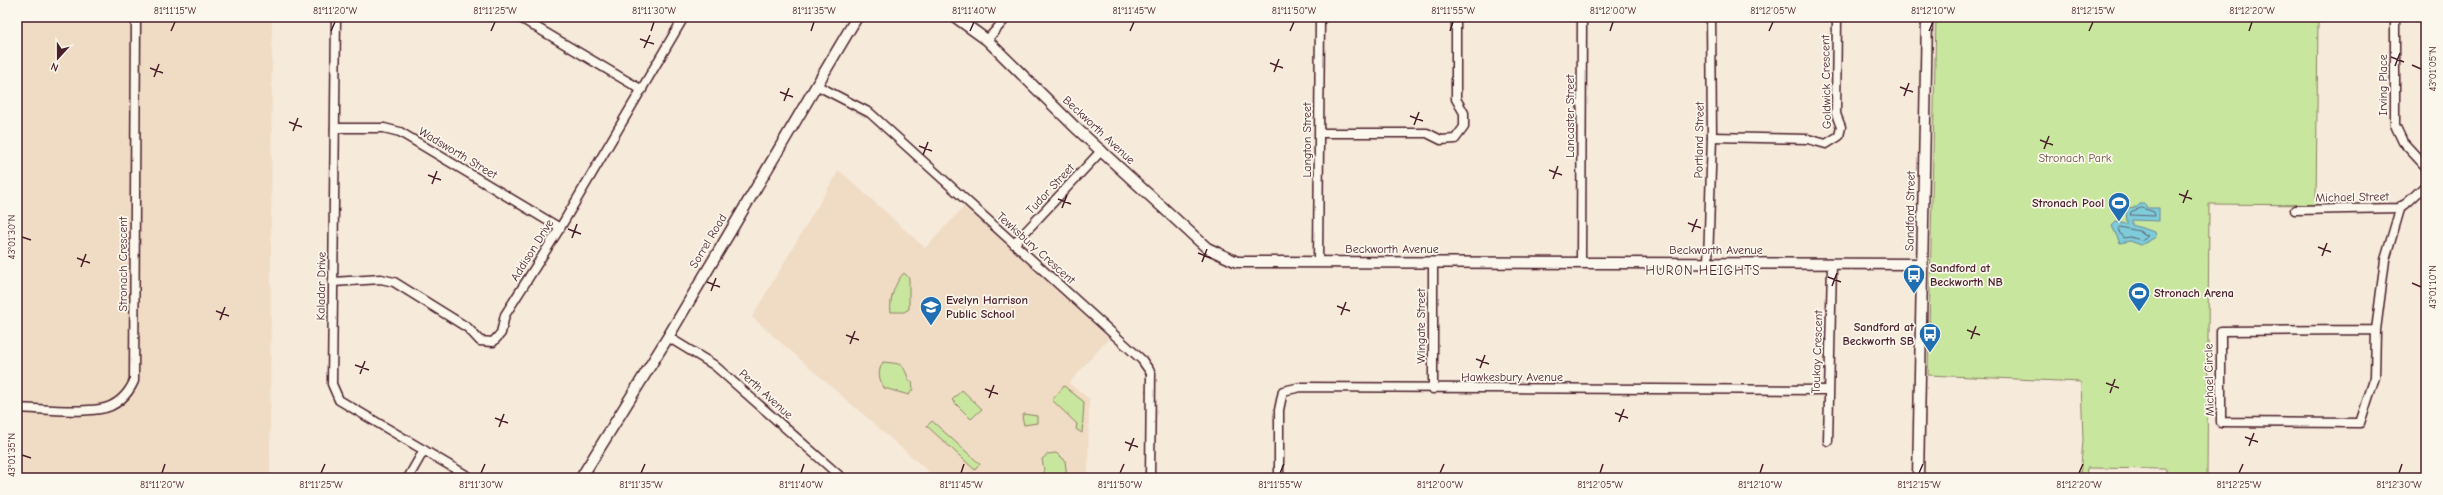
<svg xmlns="http://www.w3.org/2000/svg" width="2443" height="495" viewBox="0 0 2443 495" font-family="'Comic Neue',sans-serif">
	<style>
		.built { fill: #f0dbc4 }
		.green { fill: #c9e69e; stroke: #8a8264 }
		.water { fill: #7eccdb; stroke: #698795 }
		.lines { fill: none; stroke-linecap: round; stroke-linejoin: round }
		.shore { stroke: #5f6471; stroke-width: 1 }
		.minor-casing { stroke: #4a1f2b; stroke-width: 11 }
		.tertiary-casing { stroke: #4a1f2b; stroke-width: 13 }
		.minor { stroke: #fbf7ec; stroke-width: 8 }
		.tertiary { stroke: #fbf7ec; stroke-width: 10 }
		.ticks { fill: none; stroke: #4a1f2b; stroke-width: 1.5 }
		.labels { text-anchor: middle; stroke-width: 3.5; stroke-linejoin: round; paint-order: stroke }
		.street-label { font-size: 12px; fill: #4a1f2b; stroke: #fbf7ec }
		.park-label { font-size: 12px; fill: #6a5148; stroke: #fbf7ec }
		.poi-label { font-size: 12px; font-weight: bold; fill: #4a1f2b; stroke: #fbf7ec; text-anchor: start }
		.neighbourhood-label { font-size: 13px; letter-spacing: 1px; fill: #4a1f2b; stroke: #fbf7ec }
		.neatline { fill: none; stroke: #4a1f2b; stroke-width: 1.5 }
		.ticks-label { font-size: 10px; text-anchor: middle; fill: #4a1f2b }
	</style>
	<rect width="100%" height="100%" fill="#f6eada"/>
	<filter id="ink" filterUnits="userSpaceOnUse"><feTurbulence type="fractalNoise" baseFrequency=".025" numOctaves="2"/><feDisplacementMap in="SourceGraphic" scale="8" xChannelSelector="R" yChannelSelector="G"/><feConvolveMatrix kernelMatrix="1 2 1 2 8 2 1 2 1" color-interpolation-filters="sRGB"/></filter>
	<g filter="url(#ink)">
		<!-- built -->
		<g class="built">
			<polygon points="17,17 272,17 270,478 17,478"/>
			<polygon points="839,170 925,248 965,206 1109,338 1069,383 1089,399 1088,478 936,478 752,317"/>
		</g>
		<!-- green -->
		<g class="green">
			<polygon points="1936,17 2318,17 2316,205 2209,204 2207,478 2166,478 2166,469 2087,468 2086,478 2080,478 2083,440 2081,382 1928,375"/>
			<path d="M904 273 909 278V309L904 312H891C889 300 895 282 904 273Z"/>
			<path d="M883 362C901 364 903 362 909 381H912L913 389 909 395 884 388C879 379 877 372 883 362Z"/>
			<polygon points="1064,386 1084,402 1082,433 1076,429 1077,424 1052,400"/>
			<polygon points="962,390 982,409 971,419 952,400"/>
			<polygon points="1024,414 1037,416 1037,423 1024,425 1022,417"/>
			<polygon points="932,421 980,464 975,470 927,426"/>
			<polygon points="1056,453 1065,460 1067,478 1058,478 1057,475 1045,476 1042,459 1048,454"/>
		</g>
		<!-- water -->
		<polygon class="water" points="2140,204 2145,204 2147,208 2159,208 2159,221 2132,220 2132,225 2155,232 2156,237 2141,245 2130,241 2120,243 2112,226 2116,222 2127,224 2126,208 2137,207"/>
		<g class="lines">
			<!-- shore -->
			<g class="shore">
				<polygon points="2142,208 2154,212 2155,216 2130,215 2131,212"/>
				<polygon points="2120,227 2139,231 2148,236 2141,240 2130,237 2123,238 2118,230"/>
			</g>
			<!-- minor casing -->
			<g class="minor-casing">
				<g id="minor">
					<polyline points="336,17 332,384 339,400 471,478"/>
					<polyline points="519,17 642,90"/>
					<polyline points="2395,17 2395,125 2403,142 2426,167"/>
					<polyline points="533,26 538,17"/>
					<polyline points="987,40 1007,17"/>
					<polyline points="816,85 870,113 1142,360 1151,373 1150,478"/>
					<polyline points="335,128 384,128 400,132 560,228"/>
					<polyline points="1320,133 1427,133 1441,140 1455,139 1464,127 1464,113 1456,99 1456,17"/>
					<polyline points="1712,137 1808,139 1826,144 1839,136 1841,127 1836,114 1837,17"/>
					<polyline points="2295,210 2399,208 2408,202 2426,185"/>
					<polyline points="1014,244 1102,150"/>
					<polyline points="1318,262 1320,17"/>
					<polyline points="1433,262 1433,389"/>
					<polyline points="1581,263 1582,17"/>
					<polyline points="1708,263 1712,137 1711,17"/>
					<polyline points="333,282 381,279 394,282 468,328 480,341 493,342 501,333 505,315 560,228 684,17"/>
					<polyline points="2376,330 2221,331 2221,422 2360,423 2375,377 2376,330 2385,260 2401,206"/>
					<polyline points="668,337 714,365 842,478"/>
					<path d="M17 408C44 409 74 413 100 409 116 407 128 395 134 381L136 17"/>
					<polyline points="1828,441 1832,264"/>
					<polyline points="408,478 424,450"/>
					<polyline points="1279,478 1279,410 1283,391 1301,387 1828,390"/>
				</g>
			</g>
			<!-- tertiary casing -->
			<g class="tertiary-casing">
				<g id="tertiary">
					<polyline points="955,17 987,40 1075,127 1207,248 1237,262 1922,264"/>
					<polyline points="581,478 668,337 857,17"/>
					<polyline points="1918,478 1927,17"/>
				</g>
			</g>
			<!-- minor -->
			<use href="#minor" class="minor"/>
			<!-- tertiary -->
			<use href="#tertiary" class="tertiary"/>
		</g>
	</g>
	<!-- ticks -->
	<path class="ticks" d="M171 31 175 22M331 31 335 22M491 31 495 22M651 31 654 22M811 31 814 22M970 31 974 22M1130 31 1134 22M1290 31 1294 22M1450 31 1453 22M1610 31 1613 22M1769 31 1773 22M1929 31 1933 22M2089 31 2093 22M2249 31 2252 22M640 39 654 44M644 48 650 35M2391 57 2404 62M1270 63 1283 68M2412 65 2421 69M2395 66 2400 53M150 68 163 73M1274 72 1279 59M154 77 159 64M1900 87 1913 92M780 92 793 97M1904 96 1909 83M784 101 789 88M1410 116 1423 121M289 122 302 127M1414 125 1419 112M293 131 298 118M2040 140 2053 145M919 146 932 151M2044 149 2049 136M923 155 928 142M1549 170 1562 175M428 175 441 180M1553 179 1558 166M432 184 437 171M2179 194 2192 199M1058 199 1071 204M2183 203 2188 190M1062 208 1067 195M1688 223 1701 228M568 229 581 234M1692 232 1697 219M22 237 31 240M572 238 577 224M2318 247 2331 252M1198 253 1211 258M2322 256 2327 243M77 258 90 263M1202 262 1207 249M81 267 86 254M1828 277 1841 282M707 282 720 287M2412 283 2421 287M1832 286 1837 273M711 291 716 278M1337 306 1350 311M216 311 229 316M1341 315 1346 302M220 320 225 307M1967 330 1980 335M846 335 859 340M1971 339 1976 326M850 344 855 331M1476 359 1489 364M355 365 369 370M1480 368 1485 355M360 374 365 361M2106 383 2119 388M985 389 998 394M2110 393 2115 379M989 398 994 385M1615 413 1628 418M495 418 508 423M1619 422 1624 409M499 427 504 414M2245 437 2258 442M1125 442 1138 447M2249 446 2254 433M1129 451 1134 438M22 455 31 458M162 473 165 464M321 473 325 464M481 473 485 464M641 473 645 464M801 473 804 464M961 473 964 464M1120 473 1124 464M1280 473 1284 464M1440 473 1444 464M1600 473 1603 464M1760 473 1763 464M1919 473 1923 464M2079 473 2083 464M2239 473 2243 464M2399 473 2402 464"/>
	<!-- icons -->
	<defs>
		<g id="stadium-pin" transform="scale(1.15)"><path d="M0 17L-7.5 6A9.5 9.5 0 1 1 7.5 6Z" fill="#1f6fb2" stroke="#fbf7ec"/><path d="M0-5a6.5 5 0 1 0 0 10a6.5 5 0 1 0 0-10ZM-3.5-1.8h7v3.6h-7Z" fill="#fff"/></g>
		<g id="bus-pin" transform="scale(1.15)"><path d="M0 17L-7.5 6A9.5 9.5 0 1 1 7.5 6Z" fill="#1f6fb2" stroke="#fbf7ec"/><path d="M-5-6H5V4H4V6H2V4H-2V6H-4V4H-5ZM-3.5-4V0h7V-4ZM-3.5 1.2v1.5H-2V1.2ZM2 1.2v1.5H3.5V1.2Z" fill="#fff"/></g>
		<g id="school-pin" transform="scale(1.15)"><path d="M0 17L-7.5 6A9.5 9.5 0 1 1 7.5 6Z" fill="#1f6fb2" stroke="#fbf7ec"/><path d="M0-5L7-2L0 1L-7-2ZM-4 1L0 2.5L4 1V4Q0 6-4 4Z" fill="#fff"/></g>
	</defs>
	<g fill-rule="evenodd">
		<use href="#stadium-pin" x="2119" y="203"/>
		<use href="#bus-pin" x="1914" y="275"/>
		<use href="#stadium-pin" x="2139" y="293"/>
		<use href="#school-pin" x="931" y="307"/>
		<use href="#bus-pin" x="1930" y="334"/>
	</g>
	<g class="labels">
		<!-- street labels -->
		<g class="street-label">
			<text transform="translate(1826 82) rotate(-91)" y="4">Goldwick Crescent</text>
			<text transform="translate(2383 85) rotate(-90)" y="4">Irving Place</text>
			<text transform="translate(1570 116) rotate(-90)" y="4">Lancaster Street</text>
			<text transform="translate(1099 130) rotate(43)" y="4">Beckworth Avenue</text>
			<text transform="translate(1307 140) rotate(-90)" y="4">Langton Street</text>
			<text transform="translate(1699 140) rotate(-89)" y="4">Portland Street</text>
			<text transform="translate(458 153) rotate(31)" y="4">Wadsworth Street</text>
			<text transform="translate(1050 189) rotate(-47)" y="4">Tudor Street</text>
			<text transform="translate(2352 197) rotate(-1)" y="4">Michael Street</text>
			<text transform="translate(1910 211) rotate(-89)" y="4">Sandford Street</text>
			<text transform="translate(708 241) rotate(-59)" y="4">Sorrel Road</text>
			<text transform="translate(1036 248) rotate(42)" y="4">Tewksbury Crescent</text>
			<text x="1392" y="253">Beckworth Avenue</text>
			<text transform="translate(532 250) rotate(-58)" y="4">Addison Drive</text>
			<text x="1716" y="254">Beckworth Avenue</text>
			<text transform="translate(123 264) rotate(-90)" y="4">Stronach Crescent</text>
			<text transform="translate(321 286) rotate(-89)" y="4">Kaladar Drive</text>
			<text transform="translate(1421 326) rotate(-90)" y="4">Wingate Street</text>
			<text transform="translate(1817 352) rotate(-88)" y="4">Toukay Crescent</text>
			<text x="1512" y="381">Hawkesbury Avenue</text>
			<text transform="translate(2209 380) rotate(-91)" y="4">Michael Circle</text>
			<text transform="translate(766 394) rotate(42)" y="4">Perth Avenue</text>
		</g>
		<!-- park labels -->
		<g class="park-label">
			<text x="2075" y="162">Stronach Park</text>
		</g>
		<!-- poi labels -->
		<g class="poi-label">
			<text x="2104" y="207" text-anchor="end">Stronach Pool</text>
			<text x="1930" y="272">Sandford at<tspan x="1930" dy="14">Beckworth NB</tspan></text>
			<text x="2154" y="297">Stronach Arena</text>
			<text x="946" y="304">Evelyn Harrison<tspan x="946" dy="14">Public School</tspan></text>
			<text x="1914" y="331" text-anchor="end">Sandford at<tspan x="1914" dy="14">Beckworth SB</tspan></text>
		</g>
		<!-- neighbourhood labels -->
		<g class="neighbourhood-label">
			<text x="1703" y="275">HURON HEIGHTS</text>
		</g>
	</g>
	<!-- margin -->
	<rect width="2443" height="495" fill="none" stroke="#fbf7ec" stroke-width="44"/>
	<!-- north arrow -->
	<g transform="translate(58 58) rotate(201)" stroke="#fbf7ec" stroke-width="3" paint-order="stroke">
	<path d="M0-3L7 15L0 10L-7 15Z" fill="#4a1f2b"/>
	<text y="-6" font-size="11" font-weight="bold" text-anchor="middle" fill="#4a1f2b">N</text>
	</g>
	<rect x="22" y="22" width="2399" height="451" class="neatline"/>
	<g class="ticks-label">
		<text x="175" y="14">81°11'15"W</text>
		<text x="335" y="14">81°11'20"W</text>
		<text x="495" y="14">81°11'25"W</text>
		<text x="654" y="14">81°11'30"W</text>
		<text x="814" y="14">81°11'35"W</text>
		<text x="974" y="14">81°11'40"W</text>
		<text x="1134" y="14">81°11'45"W</text>
		<text x="1294" y="14">81°11'50"W</text>
		<text x="1453" y="14">81°11'55"W</text>
		<text x="1613" y="14">81°12'00"W</text>
		<text x="1773" y="14">81°12'05"W</text>
		<text x="1933" y="14">81°12'10"W</text>
		<text x="2093" y="14">81°12'15"W</text>
		<text x="2252" y="14">81°12'20"W</text>
		<text transform="translate(2432 69) rotate(-90)" y="4">43°01'05"N</text>
		<text transform="translate(11 237) rotate(-90)" y="4">43°01'30"N</text>
		<text transform="translate(2432 287) rotate(-90)" y="4">43°01'10"N</text>
		<text transform="translate(11 455) rotate(-90)" y="4">43°01'35"N</text>
		<text x="162" y="488">81°11'20"W</text>
		<text x="321" y="488">81°11'25"W</text>
		<text x="481" y="488">81°11'30"W</text>
		<text x="641" y="488">81°11'35"W</text>
		<text x="801" y="488">81°11'40"W</text>
		<text x="961" y="488">81°11'45"W</text>
		<text x="1120" y="488">81°11'50"W</text>
		<text x="1280" y="488">81°11'55"W</text>
		<text x="1440" y="488">81°12'00"W</text>
		<text x="1600" y="488">81°12'05"W</text>
		<text x="1760" y="488">81°12'10"W</text>
		<text x="1919" y="488">81°12'15"W</text>
		<text x="2079" y="488">81°12'20"W</text>
		<text x="2239" y="488">81°12'25"W</text>
		<text x="2399" y="488">81°12'30"W</text>
	</g>
</svg>
